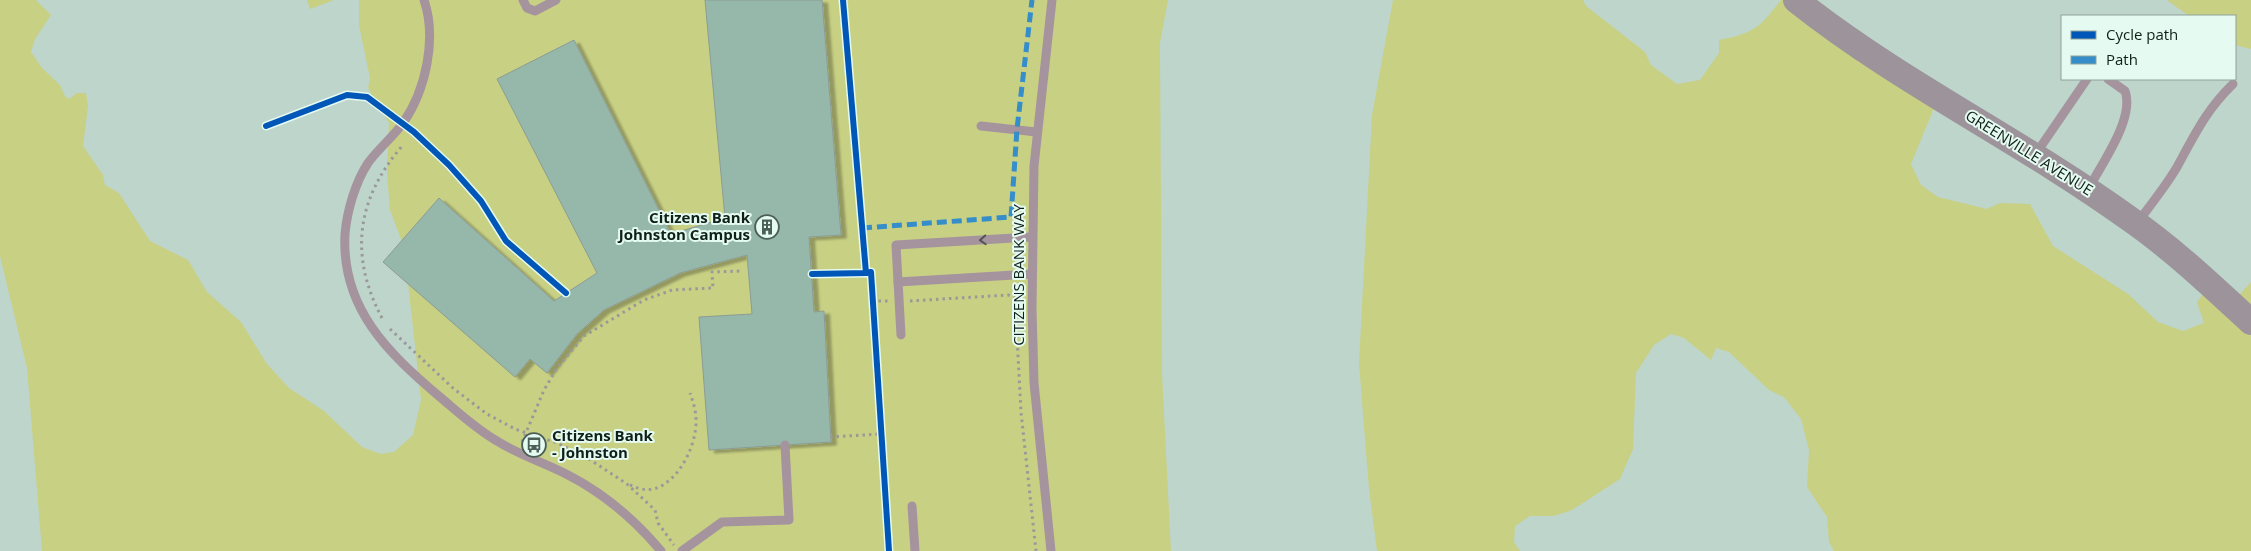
<svg xmlns="http://www.w3.org/2000/svg" width="2251" height="551" viewBox="0 0 2251 551" font-family="'Open Sans',sans-serif">
	<style>
		.green { fill: #c8d083 }
		.building { fill: #95b8ab; stroke: #8b9c95; filter: url(#shadow) }
		.lines { fill: none; stroke-linecap: round; stroke-linejoin: round }
		.path { stroke: #9a999a; stroke-width: 3; stroke-dasharray: 2.5 4; stroke-linecap: butt }
		.service { stroke: #a5949d; stroke-width: 9 }
		.primary { stroke: #9d949b; stroke-width: 26 }
		.quiet { stroke: #358dc9; stroke-width: 5; stroke-dasharray: 10 5; stroke-linecap: butt }
		.cycleway-casing { stroke: #e5faf1; stroke-width: 9 }
		.cycleway { stroke: #0057b8; stroke-width: 6 }
		.oneway { stroke: #525454 }
		.labels { text-anchor: middle; stroke-width: 4; stroke-linejoin: round; paint-order: stroke }
		.street-label { font-size: 15px; fill: #0f1f19; stroke: #e5faf1 }
		.poi-label { font-size: 15px; font-weight: bold; fill: #0f1f19; stroke: #e5faf1; text-anchor: end }
	</style>
	<defs>
		<filter id="shadow"><feDropShadow dx="5.5" dy="3" stdDeviation="1" flood-color="#0004"/></filter>
	</defs>
	<rect width="100%" height="100%" fill="#bed5cb"/>
	<!-- green -->
	<g class="green">
		<polygon points="0,0 36,0 51,15 35,39 31,52 42,68 60,85 65,96 69,99 77,93 86,93 88,106 83,146 103,175 105,185 119,193 150,241 188,260 207,292 241,322 267,364 289,388 324,411 362,447 381,454 394,452 413,435 421,400 404,247 390,210 387,173 389,123 368,88 370,78 359,25 359,0 1168,0 1160,43 1162,373 1171,551 42,551 27,368 0,256"/>
		<polygon points="307,0 334,0 310,9"/>
		<path d="M1393 0H1583L1586 6 1645 52 1651 65 1677 84 1700 80 1719 53V40C1755 33 1759 28 1781 0H1792L1938 98 1911 164 1921 185 1938 197 1987 209 2000 203 2030 204 2053 246 2128 294 2158 322 2183 331 2204 323 2197 302 2209 286 2230 305 2251 282V551H1834L1829 542 1827 517 1807 487 1809 450 1801 419 1784 397 1769 390 1729 352 1716 348 1711 360 1684 338 1671 334 1654 345 1636 373 1633 449 1620 479 1572 510 1554 516H1530L1515 526 1514 542 1520 551H1377L1369 489 1359 363 1372 115Z"/>
		<polygon points="2167,0 2251,0 2251,49 2235,45 2235,16 2189,16"/>
	</g>
	<!-- building -->
	<polygon class="building" points="705,0 822,0 841,235 809,237 814,312 824,311 831,442 709,450 699,317 752,314 747,255 680,273 604,310 577,334 547,373 530,359 515,377 383,262 439,198 554,301 597,273 497,79 574,40 671,234 725,218"/>
	<g class="lines">
		<!-- path -->
		<g class="path">
			<polyline points="266,126 347,95 367,97 394,116"/>
			<polyline points="411,129 449,165 481,201 506,241 566,293"/>
			<polyline points="866,273 871,272 889,551"/>
			<polyline points="812,274 866,273 843,0"/>
			<polyline points="872,301 889,301"/>
			<polyline points="910,301 1008,295 1015,298 1021,412 1036,551"/>
			<path d="M382 318C349 256 356 199 403 145"/>
			<polyline points="390,329 454,389 487,414 515,429 557,443 586,457 627,484 655,510 658,523 674,545"/>
			<polyline points="830,437 880,434"/>
			<polyline points="522,442 544,390 557,368 584,336 644,300 672,290 713,288 712,272 743,271"/>
			<path d="M630 485C637 488 645 491 653 489 679 483 697 444 696 420 696 410 693 402 690 393"/>
		</g>
		<!-- service -->
		<g class="service">
			<path d="M424 0C437 38 426 90 403 123 393 137 378 149 368 163 355 183 347 211 345 234 341 308 388 353 440 397 458 412 476 429 497 441 519 455 545 463 568 475 605 494 635 520 661 551"/>
			<polyline points="523,0 527,8 535,11 556,0"/>
			<polyline points="981,126 1036,132"/>
			<polyline points="2035,155 2087,79"/>
			<path d="M2089 188C2102 163 2135 118 2125 91L2108 79"/>
			<path d="M2138 222C2151 204 2166 186 2177 167 2194 136 2206 110 2233 84"/>
			<polyline points="898,282 1032,274"/>
			<polyline points="901,335 896,245 1032,237"/>
			<polyline points="912,506 915,551"/>
			<polyline points="682,551 722,522 789,520 785,445"/>
			<polyline points="1051,551 1034,383 1032,308 1034,166 1052,0"/>
		</g>
		<!-- primary -->
		<path class="primary" d="M1796 0C1899 82 2020 140 2127 217 2172 248 2211 285 2251 322"/>
		<!-- quiet -->
		<polyline class="quiet" points="862,228 1011,217 1017,129 1032,0"/>
		<!-- cycleway casing -->
		<g class="cycleway-casing">
			<g id="cycleway">
				<polyline points="266,126 347,95 367,97 414,132 449,165 481,201 506,241 566,293"/>
				<polyline points="866,273 871,272 889,551"/>
				<polyline points="812,274 866,273 843,0"/>
			</g>
		</g>
		<!-- cycleway -->
		<use href="#cycleway" class="cycleway"/>
	</g>
	<!-- one-way arrows -->
	<defs><path id="oneway-chevron" d="M-2-3.5L2.5 0L-2 3.5" fill="none" stroke-width="1.6" stroke-linecap="round" stroke-linejoin="round" transform="scale(1.25)"/></defs>
	<use class="oneway" href="#oneway-chevron" transform="translate(983 240) rotate(177)"/>
	<!-- icons -->
	<defs>
		<g id="building-ring" transform="scale(1.25)"><circle r="9.5" fill="#e5faf1" stroke="#4c5f57" stroke-width="1.5"/><path d="M-4-6H4V6H1V3H-1V6H-4ZM-2.5-4.3h1.7v1.8h-1.7ZM.8-4.3h1.7v1.8H.8ZM-2.5-1h1.7V.8h-1.7ZM.8-1h1.7V.8H.8Z" fill="#4c5f57"/></g>
		<g id="bus-ring" transform="scale(1.25)"><circle r="9.5" fill="#e5faf1" stroke="#4c5f57" stroke-width="1.5"/><path d="M-5-6H5V4H4V6H2V4H-2V6H-4V4H-5ZM-3.5-4V0h7V-4ZM-3.5 1.2v1.5H-2V1.2ZM2 1.2v1.5H3.5V1.2Z" fill="#4c5f57"/></g>
	</defs>
	<g fill-rule="evenodd">
		<use href="#building-ring" x="767" y="227"/>
		<use href="#bus-ring" x="534" y="445"/>
	</g>
	<g class="labels">
		<!-- street labels -->
		<g class="street-label">
			<text transform="translate(2029 153) rotate(32)" y="5">GREENVILLE AVENUE</text>
			<text transform="translate(1019 275) rotate(-90)" y="5">CITIZENS BANK WAY</text>
		</g>
		<!-- poi labels -->
		<g class="poi-label">
			<text x="750" y="223">Citizens Bank<tspan x="750" dy="17">Johnston Campus</tspan></text>
			<text x="552" y="441" text-anchor="start">Citizens Bank<tspan x="552" dy="17">- Johnston</tspan></text>
		</g>
	</g>
	<!-- legend -->
	<rect x="2061" y="15" width="175" height="65" fill="#e5faf1" stroke="#8fa29b"/>
	<rect x="2071" y="31" width="25" height="8" fill="#0057b8" stroke="#8fa29b"/>
	<text x="2106" y="40" font-size="15" fill="#0f1f19">Cycle path</text>
	<rect x="2071" y="56" width="25" height="8" fill="#358dc9" stroke="#8fa29b"/>
	<text x="2106" y="65" font-size="15" fill="#0f1f19">Path</text>
</svg>
